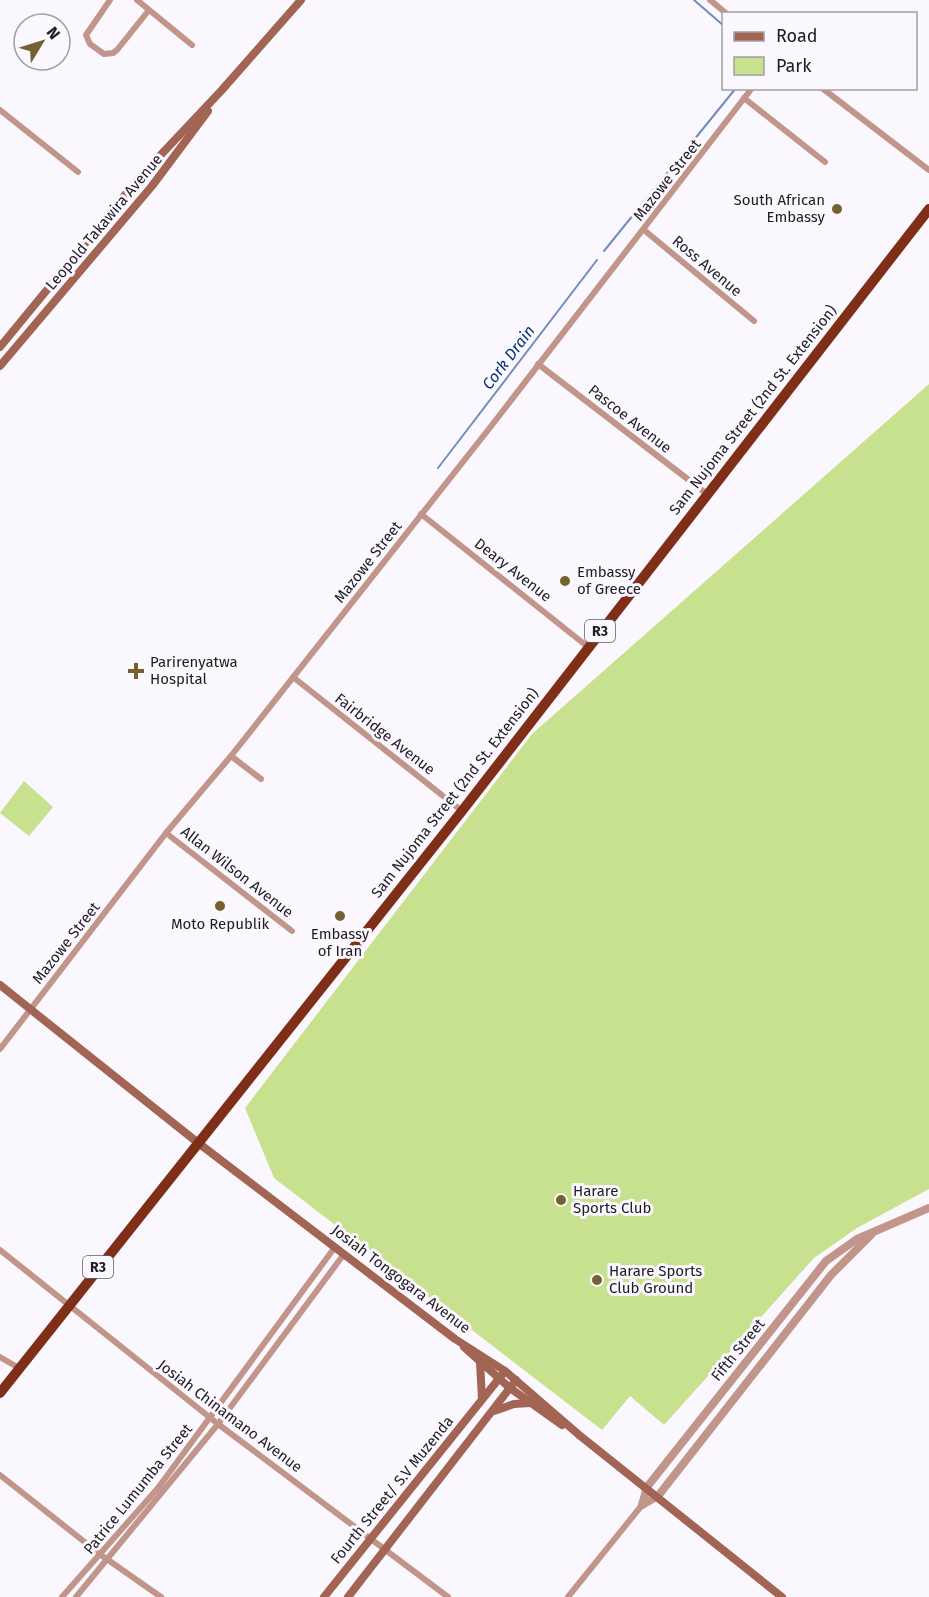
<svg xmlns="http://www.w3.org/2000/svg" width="929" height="1597" viewBox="0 0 929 1597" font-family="'Fira Sans',sans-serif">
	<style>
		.green { fill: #c7e18f }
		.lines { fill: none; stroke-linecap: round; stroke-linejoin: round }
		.stream { stroke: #728dbb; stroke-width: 2 }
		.minor { stroke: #c19589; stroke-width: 6 }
		.tertiary { stroke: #c19589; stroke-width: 8 }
		.secondary { stroke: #a26453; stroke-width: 8 }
		.trunk { stroke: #7f2e18; stroke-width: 10 }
		.poi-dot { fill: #756130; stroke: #faf7fe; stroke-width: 2 }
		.labels { text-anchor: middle; stroke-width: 6; stroke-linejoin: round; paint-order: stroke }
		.shield { fill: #faf7fe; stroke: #615e65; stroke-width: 1.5 }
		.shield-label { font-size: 14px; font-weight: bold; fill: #1f1c23 }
		.street-label { font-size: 15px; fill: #1f1c23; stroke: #faf7fe }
		.poi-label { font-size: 15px; fill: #1f1c23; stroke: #faf7fe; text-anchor: start }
		.water-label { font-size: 16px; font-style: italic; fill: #063376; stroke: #faf7fe }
	</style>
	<rect width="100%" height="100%" fill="#faf7fe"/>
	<!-- green -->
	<g class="green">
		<polygon points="929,384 929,1189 857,1228 814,1258 664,1425 630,1396 602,1430 274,1178 245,1108 532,734"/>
		<polygon points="24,781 53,807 29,836 0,813"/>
	</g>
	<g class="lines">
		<!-- stream -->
		<g class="stream">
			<polyline points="694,0 724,26"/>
			<polyline points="604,251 736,88"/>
			<polyline points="438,468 597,260"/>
		</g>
		<!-- minor -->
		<g class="minor">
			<polyline points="110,0 86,35 90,44 104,54 113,53 117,50 149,10"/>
			<polyline points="137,0 192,45"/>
			<polyline points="710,0 727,14"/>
			<polyline points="822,88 929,170"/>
			<polyline points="744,98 825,162"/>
			<polyline points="0,110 78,172"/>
			<polyline points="644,230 754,321"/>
			<polyline points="538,364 707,494"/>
			<polyline points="421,514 588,647"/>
			<polyline points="293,677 462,811"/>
			<polyline points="231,756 261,779"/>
			<polyline points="166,833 292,931"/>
			<polyline points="0,1049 166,833 231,756 492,425 752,88"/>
			<polyline points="0,1250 218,1424 448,1597"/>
			<polyline points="0,1357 19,1368"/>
			<polyline points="0,1475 101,1555 161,1597"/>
			<polyline points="62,1597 158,1488 335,1247"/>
			<polyline points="76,1597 218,1424 344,1254"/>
			<polyline points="568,1597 642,1505"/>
		</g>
		<!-- tertiary -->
		<g class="tertiary">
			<polyline points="642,1505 647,1487 826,1261 857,1239 929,1208"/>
			<polyline points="642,1505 658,1496 831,1275 871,1235"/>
		</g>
		<!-- secondary -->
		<g class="secondary">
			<polyline points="0,347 138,179 221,91 301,0"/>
			<polyline points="0,366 152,186 208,111"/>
			<polyline points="0,985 197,1142 455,1339 505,1371 578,1434 782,1597"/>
			<polyline points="464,1347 510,1388 562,1425"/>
			<polyline points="480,1362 482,1399"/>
			<polyline points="494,1411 514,1404 530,1403"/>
			<polyline points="324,1597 505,1371"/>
			<polyline points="348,1597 516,1380"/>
		</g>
		<!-- trunk -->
		<polyline class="trunk" points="0,1393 462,811 929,209"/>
	</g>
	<!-- markers -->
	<g class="poi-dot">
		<circle cx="837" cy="209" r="6"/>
		<circle cx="565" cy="581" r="6"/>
		<path d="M133 662h6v6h6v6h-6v6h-6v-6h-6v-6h6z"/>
		<circle cx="220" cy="906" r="6"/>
		<circle cx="340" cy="916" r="6"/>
		<circle cx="561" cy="1200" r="6"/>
		<circle cx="597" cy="1280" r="6"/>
	</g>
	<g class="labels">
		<!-- shield labels -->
		<g class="shield">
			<rect x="585" y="620" width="30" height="22" rx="4.5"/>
			<rect x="83" y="1256" width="30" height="22" rx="4.5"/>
		</g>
		<g class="shield-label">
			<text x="600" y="636">R3</text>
			<text x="98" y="1272">R3</text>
		</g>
		<!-- street labels -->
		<g class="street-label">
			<text transform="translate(667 180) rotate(-52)" y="5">Mazowe Street</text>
			<text transform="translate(104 222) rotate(-50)" y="5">Leopold Takawira Avenue</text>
			<text transform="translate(707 266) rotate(40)" y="5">Ross Avenue</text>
			<text transform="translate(753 410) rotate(-52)" y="5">Sam Nujoma Street (2nd St. Extension)</text>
			<text transform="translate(630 419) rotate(38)" y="5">Pascoe Avenue</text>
			<text transform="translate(368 562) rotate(-52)" y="5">Mazowe Street</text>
			<text transform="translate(513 570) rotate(38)" y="5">Deary Avenue</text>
			<text transform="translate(385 734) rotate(38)" y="5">Fairbridge Avenue</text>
			<text transform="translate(455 793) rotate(-52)" y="5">Sam Nujoma Street (2nd St. Extension)</text>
			<text transform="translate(237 872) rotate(38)" y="5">Allan Wilson Avenue</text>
			<text transform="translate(66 943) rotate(-52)" y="5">Mazowe Street</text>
			<text transform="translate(401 1279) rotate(37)" y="5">Josiah Tongogara Avenue</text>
			<text transform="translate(738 1350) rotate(-51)" y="5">Fifth Street</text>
			<text transform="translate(230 1416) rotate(37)" y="5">Josiah Chinamano Avenue</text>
			<text transform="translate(138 1489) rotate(-51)" y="5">Patrice Lumumba Street</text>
			<text transform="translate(392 1490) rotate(-51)" y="5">Fourth Street/ S.V Muzenda</text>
		</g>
		<!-- poi labels -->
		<g class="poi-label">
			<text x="825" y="205" text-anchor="end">South African<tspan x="825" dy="17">Embassy</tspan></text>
			<text x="577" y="577">Embassy<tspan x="577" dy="17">of Greece</tspan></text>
			<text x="150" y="667">Parirenyatwa<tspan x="150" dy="17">Hospital</tspan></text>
			<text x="220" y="929" text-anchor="middle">Moto Republik</text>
			<text x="340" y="939" text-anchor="middle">Embassy<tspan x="340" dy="17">of Iran</tspan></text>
			<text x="573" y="1196">Harare<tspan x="573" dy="17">Sports Club</tspan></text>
			<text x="609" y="1276">Harare Sports<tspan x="609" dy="17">Club Ground</tspan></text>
		</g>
		<!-- water labels -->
		<g class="water-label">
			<text transform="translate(508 357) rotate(-53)" y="6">Cork Drain</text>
		</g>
	</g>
	<!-- legend -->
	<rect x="722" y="12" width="195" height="78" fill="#faf7fe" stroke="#a29fa6" stroke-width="1.5"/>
	<rect x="734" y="32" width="30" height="9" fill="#a26453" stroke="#a29fa6" stroke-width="1.5"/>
	<text x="776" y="42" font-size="18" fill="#1f1c23">Road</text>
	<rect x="734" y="57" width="30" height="18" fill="#c7e18f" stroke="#a29fa6" stroke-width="1.5"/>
	<text x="776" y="72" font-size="18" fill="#1f1c23">Park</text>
	<!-- north arrow -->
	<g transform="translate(42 42) rotate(52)"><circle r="28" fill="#faf7fe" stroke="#a29fa6" stroke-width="1.5"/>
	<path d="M0-4.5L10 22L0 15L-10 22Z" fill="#756130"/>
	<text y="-9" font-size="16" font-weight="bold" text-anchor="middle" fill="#1f1c23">N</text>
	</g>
</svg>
